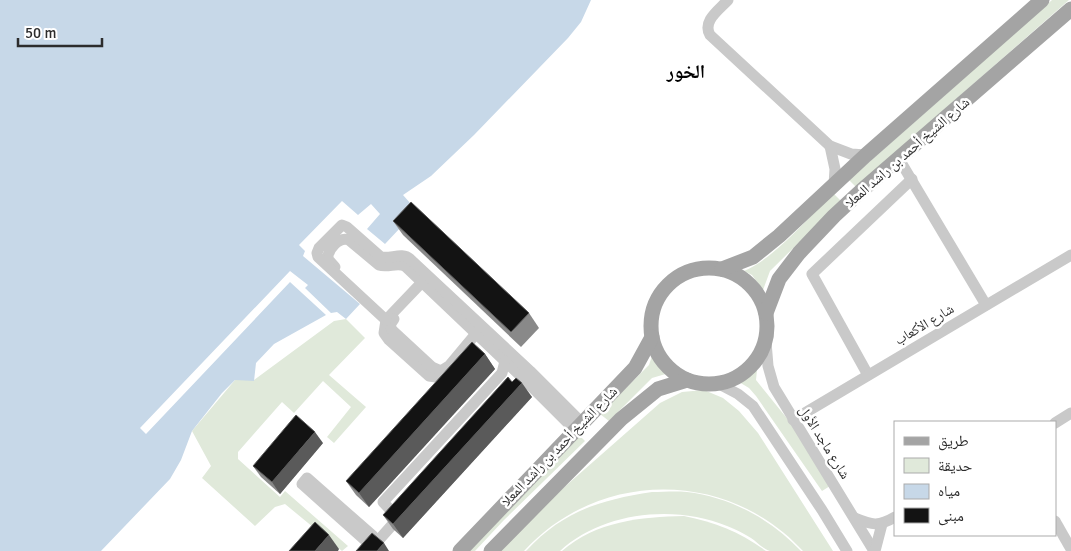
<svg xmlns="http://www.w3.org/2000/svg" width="1071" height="551" viewBox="0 0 1071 551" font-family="Signika,'Noto Naskh Arabic',sans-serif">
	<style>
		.green { fill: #e0e9da }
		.water { fill: #c7d8e8 }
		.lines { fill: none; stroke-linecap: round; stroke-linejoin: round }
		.minor { stroke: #c9c9c9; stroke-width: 11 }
		.major { stroke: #a4a4a4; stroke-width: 15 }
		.wall { fill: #898989 }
		.shaded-wall { fill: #5a5a5a }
		.building { fill: #131313; stroke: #5a5a5a }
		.labels { text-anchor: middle; stroke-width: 5; stroke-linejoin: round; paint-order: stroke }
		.street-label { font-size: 14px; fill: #2c2c2c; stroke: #fff }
		.district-label { font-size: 19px; font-weight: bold; fill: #000; stroke: #fff }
	</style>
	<rect width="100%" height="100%" fill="#fff"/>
	<!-- green -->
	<g class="green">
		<polygon points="1052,0 1069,0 856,187 849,180"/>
		<path d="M833 193 841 201 770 271 763 290 752 275 744 271C775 258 809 217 833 193Z"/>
		<polygon points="346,319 365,338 329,375 366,407 334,443 327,437 351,407 323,381 294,413 282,402 238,452 238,459 280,497 285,491 348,546 342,551 285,504 275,507 255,526 202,478 211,466 192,431 235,380 254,380 334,321"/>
		<polygon points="653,353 662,368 669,373 652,378 609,421 600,414 649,365"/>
		<polygon points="757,370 756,380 802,437 830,486 822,491 756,396 749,388 739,382"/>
		<path d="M704 390 723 398 739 411 758 433 833 551H803C728 469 599 469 524 551H494L502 542 660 403 682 392Z"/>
		<polygon points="578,434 585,441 504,520 475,551 463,551"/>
		<path d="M652 492C663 492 675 491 687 492 730 497 771 519 801 551 791 551 779 551 770 551 763 549 757 542 751 538 743 533 735 529 727 526 674 504 602 512 560 551H526C563 511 600 500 652 492Z"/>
		<path d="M684 516C715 522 740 532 766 551H562C596 521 641 517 684 516Z"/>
	</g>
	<!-- water -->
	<polygon class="water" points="0,0 591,0 581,22 568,38 474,135 431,176 403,195 411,204 401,227 385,244 367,229 380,214 371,204 358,215 342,201 299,245 305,251 303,256 360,304 346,319 337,312 331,313 305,288 308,285 290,271 140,428 146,434 290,282 326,315 274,344 256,363 254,381 235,380 222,393 192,431 181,460 170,479 101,551 0,551"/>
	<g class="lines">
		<!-- minor -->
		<g class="minor">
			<path d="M728 0C719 10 702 21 710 35L830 146 851 154 866 155"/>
			<polyline points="830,146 835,169 834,185"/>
			<polyline points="899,159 986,305"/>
			<path d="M335 267 328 259C327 250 339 236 349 240L379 265C388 268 397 262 405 266L527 382 575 430"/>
			<polyline points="427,277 386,320 384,333 389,340 429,376 443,378 451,374"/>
			<polyline points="394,319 390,325 392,330 432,367 441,371 449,366 479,330"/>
			<path d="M386 320 318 257 317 253 319 248 342 225 347 227 381 257C391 259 402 252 410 259L530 371 582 423"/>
			<polyline points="766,342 768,366 774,387 874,551"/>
			<polyline points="868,375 812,274 912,179"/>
			<polyline points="719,384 738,394 753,406 822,510 847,551"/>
			<polyline points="793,420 1071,255"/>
			<polyline points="1055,423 1071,413"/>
			<polyline points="398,518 383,502 502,373 505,361"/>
			<path d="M855 518C872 525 878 527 895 517"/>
			<polyline points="1055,521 1071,549"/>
			<polyline points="373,547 373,536 307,478 302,484 367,542 379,539"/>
			<polyline points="369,551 401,515"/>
			<polyline points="875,551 882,524"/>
		</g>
		<!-- major -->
		<g class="major">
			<circle cx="709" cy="326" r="58"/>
			<polyline points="722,269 753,257 779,236 866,155 1042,0"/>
			<polyline points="766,313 779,279 799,253 834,216 861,191 1071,9"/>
			<polyline points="460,551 635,368 652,337"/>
			<polyline points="491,551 621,419 658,389 687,380"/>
		</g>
	</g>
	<!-- wall -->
	<g class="wall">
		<polygon points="393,221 529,313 539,328 521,347 403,235"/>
		<polygon points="485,354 495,369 369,507 356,495 346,481"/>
		<polygon points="512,382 532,397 403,538 393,529 383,515"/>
		<polygon points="323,443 280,494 261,477 253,466"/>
	</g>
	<!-- shaded-wall -->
	<g class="shaded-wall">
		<polygon points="485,354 495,369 369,507 359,493"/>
		<polygon points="522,383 532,397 403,538 393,524"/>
		<polygon points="315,432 323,443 280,494 272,482"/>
		<polygon points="329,535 339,549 338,551 315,551"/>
		<polygon points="384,543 389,551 377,551"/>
	</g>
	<!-- building -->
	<g class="building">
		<polygon points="411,202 529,313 511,332 393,221"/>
		<polygon points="472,342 485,354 359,493 346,481"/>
		<polygon points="508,377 512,382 516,378 522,383 393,524 383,515"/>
		<polygon points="296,415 315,432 272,482 253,466"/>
		<polygon points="315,522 329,535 315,551 289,551"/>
		<polygon points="372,533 384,543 377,551 356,551"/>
	</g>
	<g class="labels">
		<!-- street labels -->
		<g class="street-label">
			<text transform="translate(907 152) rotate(-41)" y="5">شارع الشيخ أحمد بن راشد المعلا</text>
			<text transform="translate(924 324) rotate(-31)" y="5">شارع الأكعاب</text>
			<text transform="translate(825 442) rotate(58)" y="5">شارع ماجد الأول</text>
			<text transform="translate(559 446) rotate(-46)" y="5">شارع الشيخ أحمد بن راشد المعلا</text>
		</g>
		<!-- district labels -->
		<g class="district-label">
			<text x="686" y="78">الخور</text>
		</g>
	</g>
	<!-- legend -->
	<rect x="894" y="421" width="162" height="115" fill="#ffffff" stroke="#ababab"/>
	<rect x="904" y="437" width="25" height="8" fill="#a4a4a4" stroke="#ababab"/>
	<text x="938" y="446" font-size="15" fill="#2c2c2c">طريق</text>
	<rect x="904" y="458" width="25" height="15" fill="#e0e9da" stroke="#ababab"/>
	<text x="938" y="471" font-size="15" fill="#2c2c2c">حديقة</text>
	<rect x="904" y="484" width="25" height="15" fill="#c7d8e8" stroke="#ababab"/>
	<text x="938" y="496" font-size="15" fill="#2c2c2c">مياه</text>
	<rect x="904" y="508" width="25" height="15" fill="#131313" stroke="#ababab"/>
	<text x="938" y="521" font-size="15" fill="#2c2c2c">مبنى</text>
	<!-- scale -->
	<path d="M18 38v8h84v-8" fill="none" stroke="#2c2c2c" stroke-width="2.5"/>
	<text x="25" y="38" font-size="15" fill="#2c2c2c" stroke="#ffffff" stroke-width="4" paint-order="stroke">50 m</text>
</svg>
